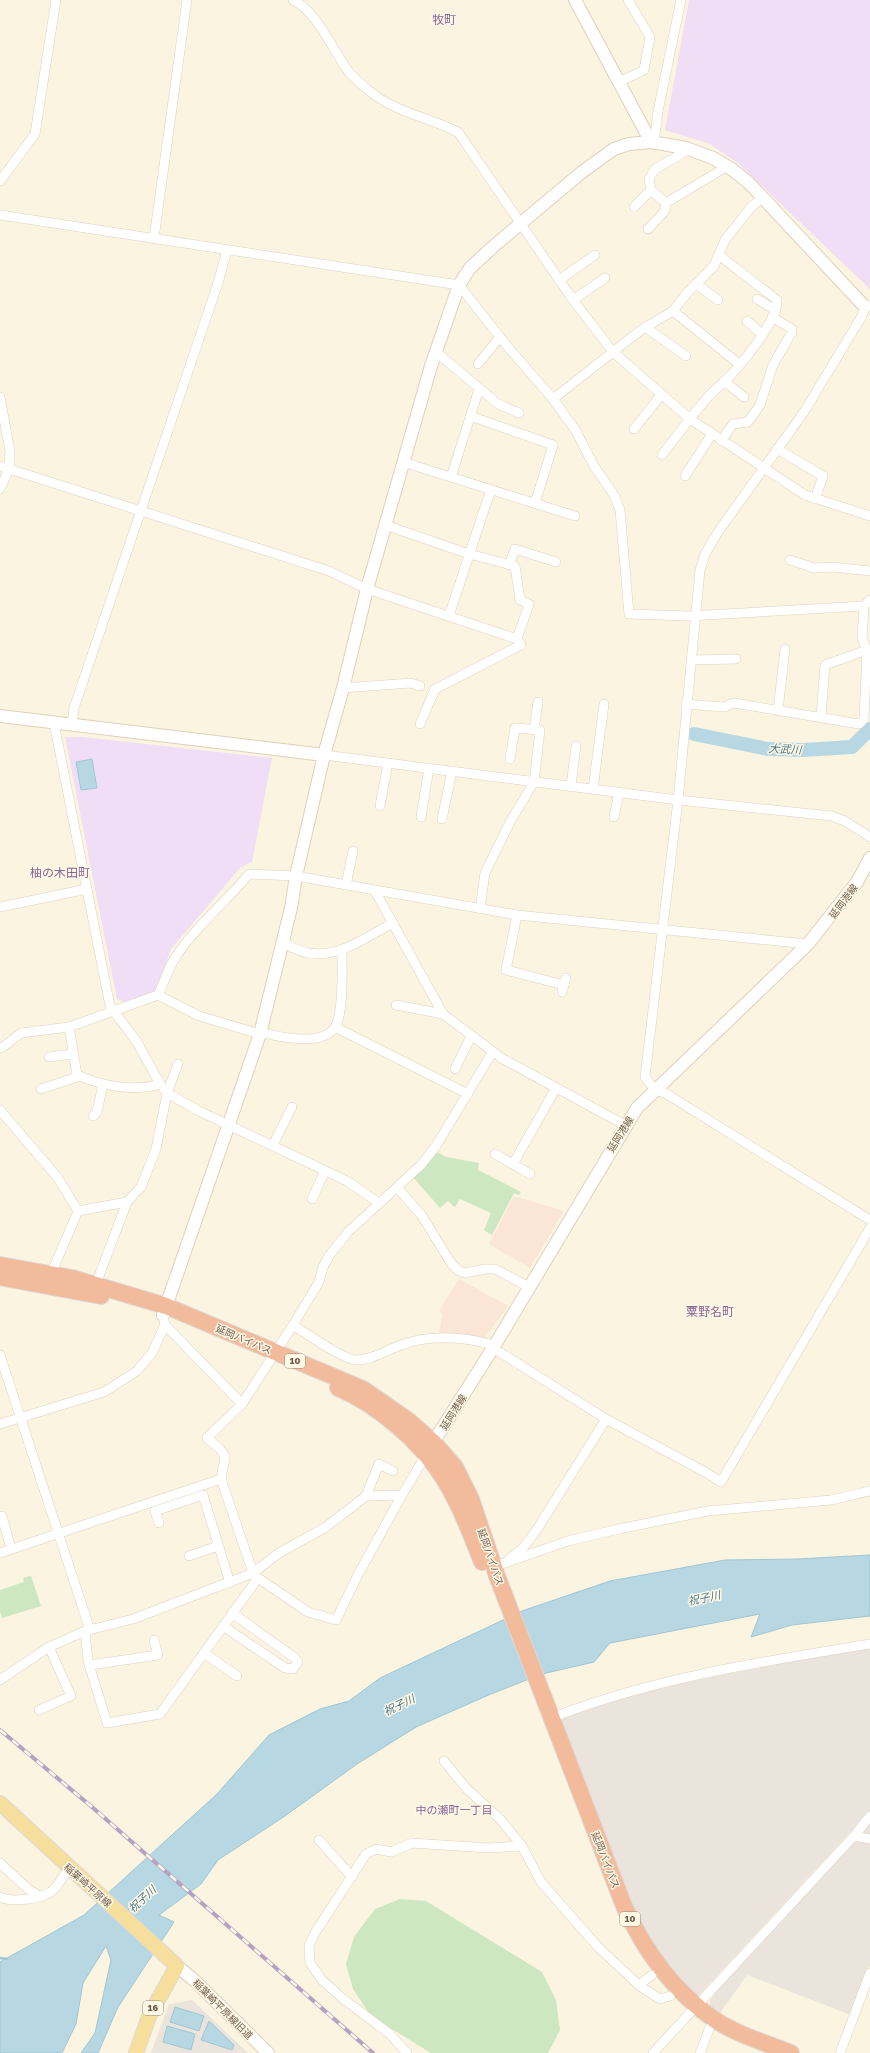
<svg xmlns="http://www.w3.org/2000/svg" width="870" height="2053" viewBox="0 0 870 2053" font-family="'Golos Text','Noto Sans JP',sans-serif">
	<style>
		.commercial { fill: #fbe5d6 }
		.industrial { fill: #eae4dc }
		.education { fill: #f0def7 }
		.green { fill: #cce7c1 }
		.water { fill: #b7d8e3; stroke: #9ec6d4 }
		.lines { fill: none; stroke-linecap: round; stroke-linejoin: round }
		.stream { stroke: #9ec6d4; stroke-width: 2.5 }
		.river { stroke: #b7d8e3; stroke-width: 14 }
		.street-casing { stroke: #ded1be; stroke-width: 10 }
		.secondary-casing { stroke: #e0d0b9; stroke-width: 14 }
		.primary-casing { stroke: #ddd8d4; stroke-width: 16 }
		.highway-casing { stroke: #ddd8d4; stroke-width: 18 }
		.street { stroke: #fff; stroke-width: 9 }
		.secondary { stroke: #fff; stroke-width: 12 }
		.primary { stroke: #f6df9d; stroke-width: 14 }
		.highway { stroke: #f2bb9b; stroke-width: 16 }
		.rail-casing { stroke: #b7a1c3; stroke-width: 4 }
		.rail { stroke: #fef8e7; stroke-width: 2.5; stroke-dasharray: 8; stroke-linecap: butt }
		.labels { text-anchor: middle; stroke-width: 3; stroke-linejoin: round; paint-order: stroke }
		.shield { fill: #fef8e7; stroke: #9b8b79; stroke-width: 1 }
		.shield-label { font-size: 9px; font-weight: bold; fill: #705c4a }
		.street-label { font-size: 10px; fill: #705c4a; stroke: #fef8e7 }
		.water-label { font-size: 11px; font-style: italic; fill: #48788a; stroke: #fef8e7 }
		.neighbourhood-label { font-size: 11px; fill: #896594; stroke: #fef8e7 }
		.quarter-label { font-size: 12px; fill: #896594; stroke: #fef8e7 }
	</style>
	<rect width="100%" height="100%" fill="#fbf4e1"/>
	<!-- commercial -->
	<g class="commercial">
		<polygon points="514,1196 564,1211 530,1268 489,1244"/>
		<polygon points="459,1279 508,1306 484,1339 439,1333 443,1314 439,1311"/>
	</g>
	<!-- industrial -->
	<g class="industrial">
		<polygon points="870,1646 870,1835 849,1833 699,1995 694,1994 673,1974 641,1926 560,1721 561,1717 607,1701 667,1686"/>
		<polygon points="856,1842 870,1843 870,1965 851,2015 747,1975 720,2013 713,2009 709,2003 719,1986 850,1844"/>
		<polygon points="192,2000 248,2053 151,2053 169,2004"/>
	</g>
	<!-- education -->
	<g class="education">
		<polygon points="689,0 870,0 870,289 739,164 710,144 665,130"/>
		<polygon points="65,737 83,737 272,758 252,862 241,867 171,949 156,992 125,1002 117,999"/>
	</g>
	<!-- green -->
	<g class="green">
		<polygon points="435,1151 446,1157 479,1163 478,1170 521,1192 519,1195 514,1193 492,1235 484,1230 491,1213 460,1199 455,1207 448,1201 440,1208 412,1176"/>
		<polygon points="31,1576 41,1606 2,1618 0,1611 0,1590 24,1582 23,1578"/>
		<polygon points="400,1899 426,1901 542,1972 556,2000 560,2030 548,2053 431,2053 371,2016 353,1989 346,1964 354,1937 375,1909"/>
	</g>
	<!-- water -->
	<g class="water">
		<polygon points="92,759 97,788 81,790 76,762"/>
		<polygon points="870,1555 870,1616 792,1625 751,1637 760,1614 610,1643 594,1662 542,1674 491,1694 416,1727 357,1764 285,1816 218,1860 201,1884 159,1915 174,1922 118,2007 98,2053 81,2053 95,2033 111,1960 106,1946 83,1983 76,2024 62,2053 0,2053 0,1962 84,1915 217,1794 269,1735 320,1709 349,1701 380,1678 522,1611 610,1581 725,1560 797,1559"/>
		<polygon points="175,2007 204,2016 199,2031 170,2022"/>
		<polygon points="209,2021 234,2045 232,2050 201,2040"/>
		<polygon points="167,2026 195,2034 191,2050 163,2042"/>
	</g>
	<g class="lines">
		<!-- stream -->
		<polyline class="stream" points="0,1958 7,1959"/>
		<!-- river -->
		<polyline class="river" points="694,734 768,749 804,750 852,747 870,729"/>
		<!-- street casing -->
		<g class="street-casing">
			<g id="street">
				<path d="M293 0C318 12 332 50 349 72 354 78 361 84 367 89 393 112 428 117 458 132L573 300 613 352 690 419 805 495 870 516"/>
				<polyline points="619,82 644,70 650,37 628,0"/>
				<polyline points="654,143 658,111 681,0"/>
				<polyline points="690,149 655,169 649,179 651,190 666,203 728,166"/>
				<polyline points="0,181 35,134 56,0"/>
				<polyline points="634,207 651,190"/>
				<polyline points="0,215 459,285 507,346 553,399 576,431 594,466 614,495 620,510 629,614 689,616 864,606 870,600"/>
				<polyline points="648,229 665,211 666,203"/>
				<polyline points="154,238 187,0"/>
				<polyline points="559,280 595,255"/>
				<polyline points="696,284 718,300"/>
				<polyline points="757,299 775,310"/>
				<polyline points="573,300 605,278"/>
				<polyline points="870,305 865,307 862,316 804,412 718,532 705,554 700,570 678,800 645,1077 655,1090 665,1093 870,1220"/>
				<polyline points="673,311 739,364"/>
				<polyline points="747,321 762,334"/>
				<polyline points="645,327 686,356"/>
				<polyline points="436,352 498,404 519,413"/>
				<polyline points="478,364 500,337"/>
				<polyline points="724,381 744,397"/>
				<polyline points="0,397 10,451 9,469 0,489"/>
				<polyline points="553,399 641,330 673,311 689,291 714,266 725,240 752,206 763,198"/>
				<polyline points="470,416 553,445 535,503"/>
				<polyline points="634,429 661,395"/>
				<polyline points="721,441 733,424 748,422 760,405 773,365 792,332 792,329 772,317"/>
				<polyline points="777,449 823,476 815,499"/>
				<path d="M662 455C677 435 692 415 708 397 715 389 724 383 731 375 744 361 779 319 777 300L720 256"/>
				<polyline points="403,462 575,516"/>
				<polyline points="0,466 329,571 367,589 517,639 521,645 435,689 420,724"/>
				<polyline points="685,476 712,434"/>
				<polyline points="451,477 479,389"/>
				<polyline points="385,525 469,554 515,566 520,600 529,604 517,639"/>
				<polyline points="790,560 814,568 833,567 870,571"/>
				<polyline points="509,565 515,549 556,562"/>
				<polyline points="449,616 491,489"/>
				<polyline points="691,660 736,659"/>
				<polyline points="343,688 411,683 420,686"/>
				<polyline points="686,704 724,707 734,703 859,724 864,719 867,650 862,638 864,606"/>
				<polyline points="778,710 785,649"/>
				<polyline points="821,717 825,665 867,650"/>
				<polyline points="54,723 110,1006 137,1042 160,1084 167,1093 199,1111 347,1181 379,1203"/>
				<polyline points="72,725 74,708 218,283 227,250"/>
				<polyline points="534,730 538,702"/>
				<polyline points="324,755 678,800 831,816 845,821 870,837"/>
				<polyline points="571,786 576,746"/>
				<polyline points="593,789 604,704"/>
				<polyline points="380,806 388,763"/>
				<polyline points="421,817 429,768"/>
				<polyline points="614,817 619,792"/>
				<polyline points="442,819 452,771"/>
				<polyline points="346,885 353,851"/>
				<polyline points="375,891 443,1014 503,1059 625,1125"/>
				<polyline points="0,907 87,889"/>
				<polyline points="480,909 485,873 510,822 534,782 540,730 515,728 510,759"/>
				<polyline points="517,915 506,970 564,985"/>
				<path d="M283 942C323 970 357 942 393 923"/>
				<polyline points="562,992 566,978"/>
				<polyline points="158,995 199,1016 260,1034"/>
				<polyline points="396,1005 443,1014"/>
				<path d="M69 1027 77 1075C102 1086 133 1092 160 1084"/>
				<polyline points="335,1027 468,1094"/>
				<path d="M261 1032C278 1037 323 1047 335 1027 344 1013 342 968 342 950"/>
				<path d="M0 1048 3 1047 21 1033 69 1027 158 995C164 983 168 969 175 958 195 927 225 903 249 874L296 876 517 915 808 944"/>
				<polyline points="49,1057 73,1054"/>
				<polyline points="455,1069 471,1036"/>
				<polyline points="41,1089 80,1076"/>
				<polyline points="0,1110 58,1178 78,1211"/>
				<polyline points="93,1116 97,1112 103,1084"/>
				<polyline points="273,1145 292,1107"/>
				<polyline points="495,1154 530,1174"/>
				<polyline points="513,1164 556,1088"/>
				<polyline points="397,1187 422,1216 451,1263 458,1270 464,1273 486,1269 495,1269 529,1287"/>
				<polyline points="312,1199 325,1171"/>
				<polyline points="51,1274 78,1211 127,1202 141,1187 156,1149 167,1093 178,1064"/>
				<polyline points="96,1284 127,1202"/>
				<polyline points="165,1325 242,1404"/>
				<path d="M293 1325C307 1334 341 1358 355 1360 370 1361 387 1350 401 1345 431 1334 464 1337 494 1345"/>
				<polyline points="493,1348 606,1419 705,1472 721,1482 870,1228"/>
				<polyline points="0,1355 90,1630"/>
				<polyline points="0,1424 104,1392 137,1371 152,1353 165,1325 163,1315"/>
				<polyline points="366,1496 379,1464 393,1471"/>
				<polyline points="2,1516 11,1549"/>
				<polyline points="159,1523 155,1511 203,1495 230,1583"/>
				<polyline points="0,1553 221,1479"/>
				<polyline points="189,1556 218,1546"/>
				<polyline points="509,1559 523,1548 536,1531 606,1419"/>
				<polyline points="490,1568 568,1541 619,1529 708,1511 831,1500 870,1491"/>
				<polyline points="258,1578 308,1612 336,1620 359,1573 402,1495"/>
				<polyline points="223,1626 285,1668 293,1669 298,1662 295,1658 232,1613"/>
				<polyline points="85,1631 88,1661 107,1723 160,1714 258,1578 253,1573 221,1479 225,1457 220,1449 207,1438 242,1404 293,1325 319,1282 323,1267 329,1256 348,1232 421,1165 436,1146 492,1053"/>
				<polyline points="204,1653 237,1676"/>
				<polyline points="90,1665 158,1655 154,1640"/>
				<polyline points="0,1680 49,1647 85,1631 133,1619 253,1573 279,1553 326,1527 366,1496 402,1495 426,1455"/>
				<polyline points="39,1710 71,1696 49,1647"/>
				<path d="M559 1715C658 1677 766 1661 870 1644"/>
				<polyline points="444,1761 467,1789 501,1820 522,1846 541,1882 598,1947 641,1987 660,1999 670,1996"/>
				<polyline points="854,1836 870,1816"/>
				<polyline points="319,1840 352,1877"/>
				<polyline points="0,1863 28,1889 41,1897"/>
				<path d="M0 1897C11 1903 45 1899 54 1889 60 1883 64 1875 69 1868"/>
				<polyline points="639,1985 652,1975"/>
				<polyline points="407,2053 390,2034 342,1998 322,1980 310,1963 309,1945 315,1933 366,1854 376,1849 391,1852 412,1843 488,1848 522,1846"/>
				<polyline points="653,2053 854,1836 870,1839"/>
				<polyline points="700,2053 710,2027"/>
				<polyline points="840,2053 870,1973"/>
			</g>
		</g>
		<!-- secondary casing -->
		<g class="secondary-casing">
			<g id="secondary">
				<polyline points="575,0 651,142"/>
				<polyline points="0,716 324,755"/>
				<polyline points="163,1315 260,1034 291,908 296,876 324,755 343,688 367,589 431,366 459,285 470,268 495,245 582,172 614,149 629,144 651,142 686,148 713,158 733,170 749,183 865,307"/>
				<polyline points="429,1449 493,1348 637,1108 808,944 857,882 870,858"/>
				<polyline points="177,1966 195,1981 268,2053"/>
			</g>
		</g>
		<!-- primary casing -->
		<g class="primary-casing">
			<polyline id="primary" points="0,1803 177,1966 150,2014 136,2053"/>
		</g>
		<!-- highway casing -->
		<g class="highway-casing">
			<g id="highway">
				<path d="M0 1265 72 1278 166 1306 363 1389 409 1421 434 1443 455 1467 471 1499 497 1576 624 1906C645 1952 673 1991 715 2020 738 2035 766 2043 791 2053"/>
				<polyline points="0,1277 101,1296"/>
				<path d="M338 1388C378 1405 421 1442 444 1479 460 1505 471 1534 482 1562"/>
			</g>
		</g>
		<!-- street -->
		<use href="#street" class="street"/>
		<!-- secondary -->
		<use href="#secondary" class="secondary"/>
		<!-- primary -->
		<use href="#primary" class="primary"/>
		<!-- highway -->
		<use href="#highway" class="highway"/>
		<!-- rail casing -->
		<g class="rail-casing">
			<polyline id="rail" points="0,1730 92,1807 373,2053"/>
		</g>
		<!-- rail -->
		<use href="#rail" class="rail"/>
	</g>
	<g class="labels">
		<!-- shield labels -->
		<g class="shield">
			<rect x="285" y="1354" width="20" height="14" rx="3"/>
			<rect x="620" y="1912" width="20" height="14" rx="3"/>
			<rect x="143" y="2001" width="20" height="14" rx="3"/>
		</g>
		<g class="shield-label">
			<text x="295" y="1364">10</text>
			<text x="630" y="1922">10</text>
			<text x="153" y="2011">16</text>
		</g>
		<!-- street labels -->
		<g class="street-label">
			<text transform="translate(843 901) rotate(-53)" y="4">延岡港線</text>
			<text transform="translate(620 1134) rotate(-58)" y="4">延岡港線</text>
			<text transform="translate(244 1339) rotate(23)" y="4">延岡バイパス</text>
			<text transform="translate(453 1412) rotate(-58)" y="4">延岡港線</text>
			<text transform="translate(491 1557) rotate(71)" y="4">延岡バイパス</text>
			<text transform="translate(606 1860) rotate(69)" y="4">延岡バイパス</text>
			<text transform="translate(88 1885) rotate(42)" y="4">稲葉崎平原線</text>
			<text transform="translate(223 2009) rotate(45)" y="4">稲葉崎平原線旧道</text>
		</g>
		<!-- water labels -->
		<g class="water-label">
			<text transform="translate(785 749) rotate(3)" y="4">大武川</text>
			<text transform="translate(704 1598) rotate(-12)" y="4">祝子川</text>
			<text transform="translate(399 1705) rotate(-26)" y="4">祝子川</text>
			<text transform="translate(142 1899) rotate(-43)" y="4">祝子川</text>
		</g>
		<!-- neighbourhood labels -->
		<g class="neighbourhood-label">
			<text x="454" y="1814">中の瀬町一丁目</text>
		</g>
		<!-- quarter labels -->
		<g class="quarter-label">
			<text x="444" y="24">牧町</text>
			<text x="60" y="877">柚の木田町</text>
			<text x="710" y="1316">粟野名町</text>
		</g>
	</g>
</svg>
